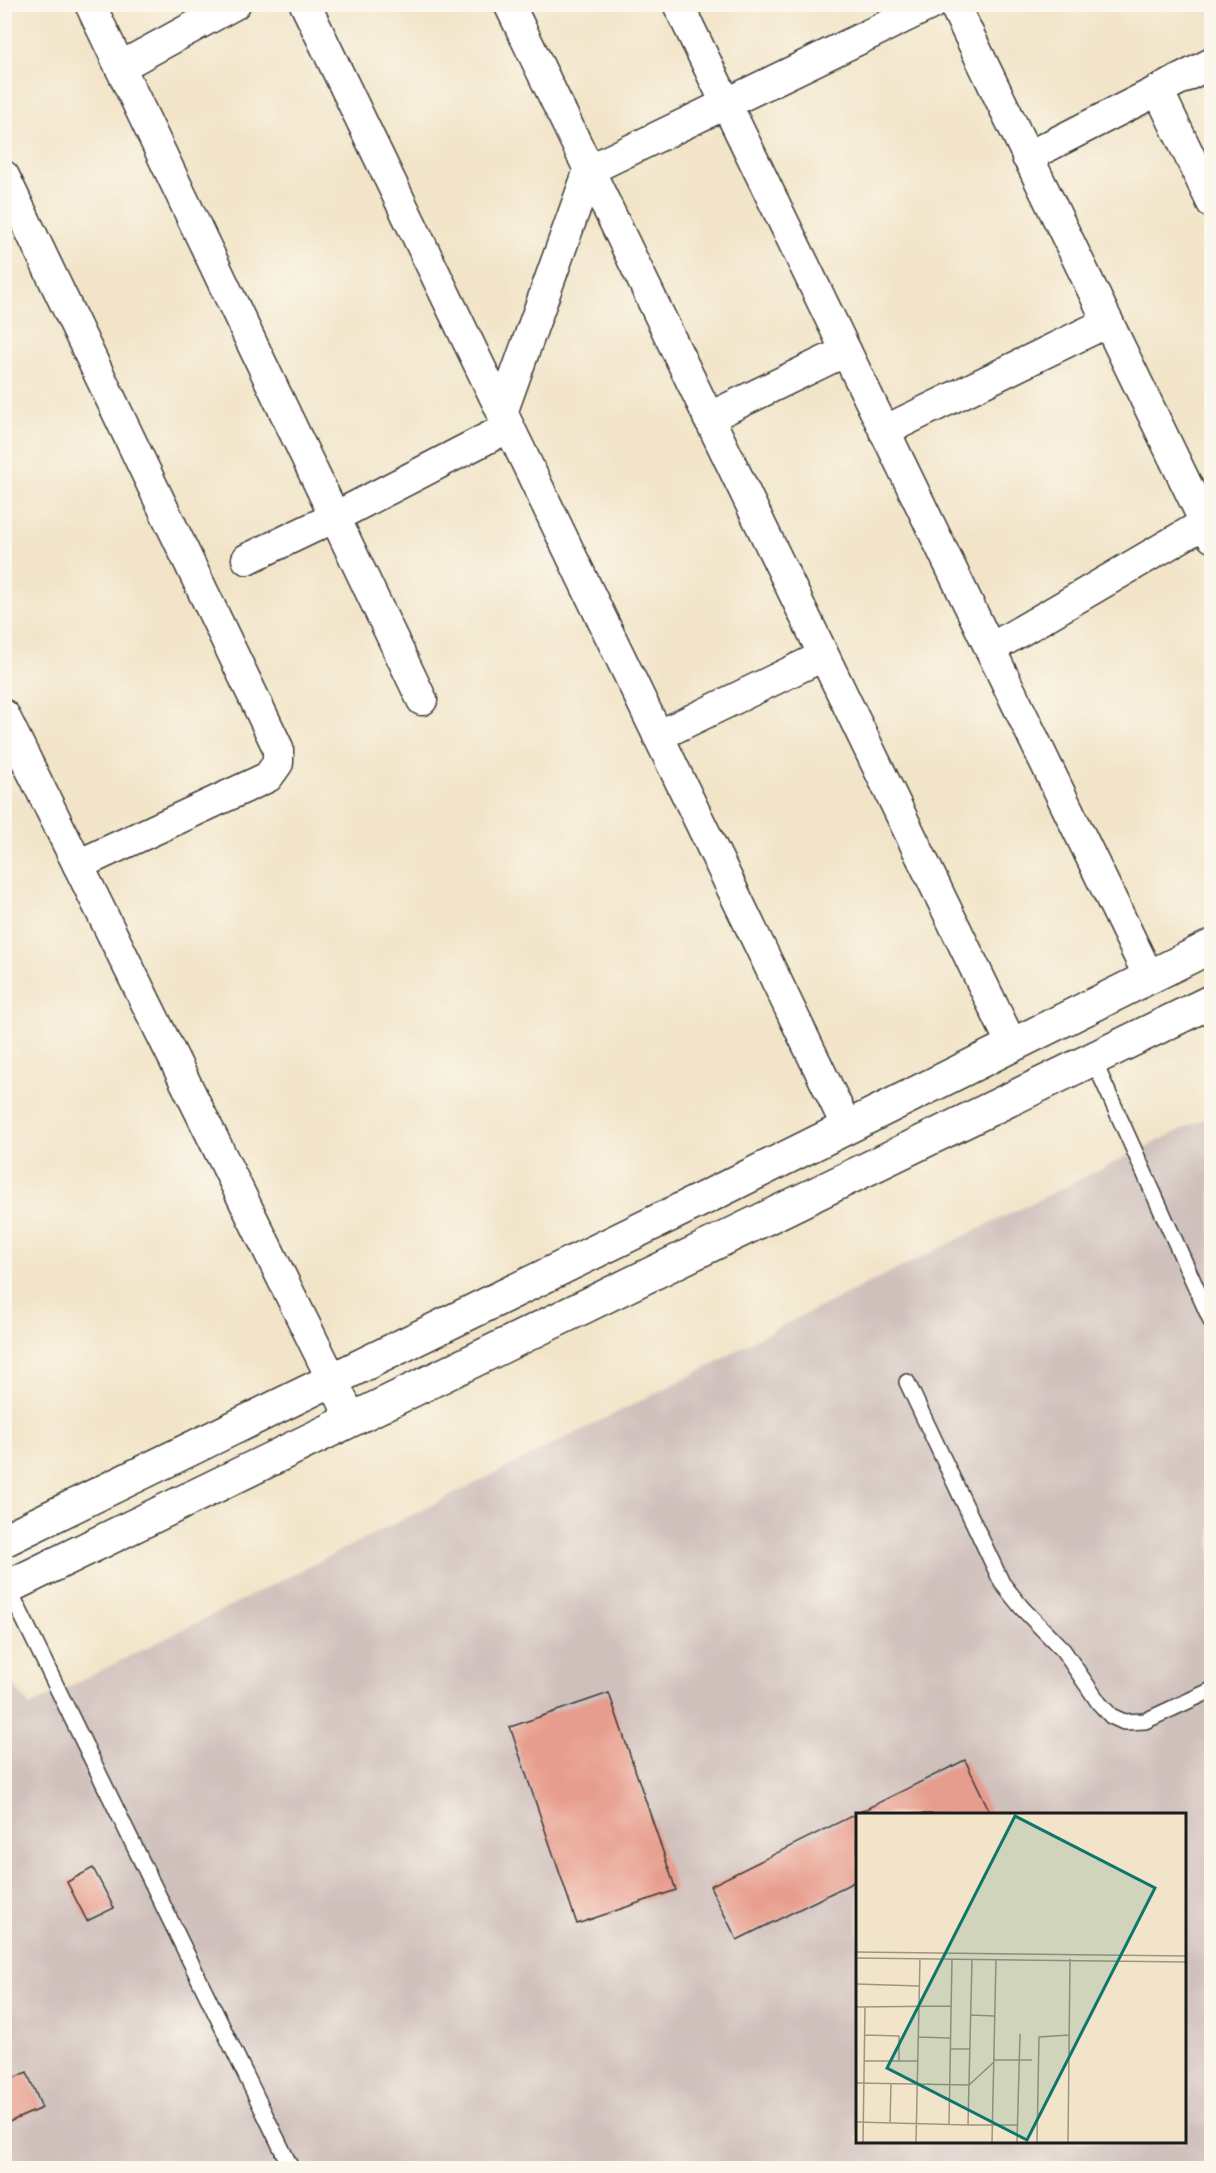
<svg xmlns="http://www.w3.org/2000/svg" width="1216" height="2173" viewBox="0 0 1216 2173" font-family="'Patrick Hand',sans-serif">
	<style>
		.industrial { fill: #d0c0bc; fill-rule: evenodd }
		.building { fill: #e79d8d }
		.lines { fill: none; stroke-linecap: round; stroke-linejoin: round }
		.service-casing { stroke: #3c3a36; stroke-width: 18 }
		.minor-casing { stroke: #3c3a36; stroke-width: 33 }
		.primary-casing { stroke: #3c3a36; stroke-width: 36 }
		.service { stroke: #fff; stroke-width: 15 }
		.minor { stroke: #fff; stroke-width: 30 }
		.primary { stroke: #fff; stroke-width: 33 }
		.inset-road { fill: none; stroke: #9c9483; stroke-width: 1.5 }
		.view { fill: #0f766e; fill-opacity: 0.15; stroke: #0f766e; stroke-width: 3 }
		.inset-edge { fill: none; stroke: #1c1c1c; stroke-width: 3 }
	</style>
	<rect width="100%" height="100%" fill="#fbf7ec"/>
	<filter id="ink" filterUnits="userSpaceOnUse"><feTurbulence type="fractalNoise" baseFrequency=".0167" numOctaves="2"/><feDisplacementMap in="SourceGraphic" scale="12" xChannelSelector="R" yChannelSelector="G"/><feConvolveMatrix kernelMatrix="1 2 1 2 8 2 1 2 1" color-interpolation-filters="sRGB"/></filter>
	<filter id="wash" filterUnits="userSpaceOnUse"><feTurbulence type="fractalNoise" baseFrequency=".008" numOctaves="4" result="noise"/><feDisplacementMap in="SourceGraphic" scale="24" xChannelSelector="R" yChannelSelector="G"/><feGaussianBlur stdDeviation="1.35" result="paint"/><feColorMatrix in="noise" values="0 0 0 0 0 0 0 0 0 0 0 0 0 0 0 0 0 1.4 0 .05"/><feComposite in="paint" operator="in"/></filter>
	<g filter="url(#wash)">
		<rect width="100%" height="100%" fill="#f2e4c8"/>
		<!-- industrial -->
		<path class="industrial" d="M1211 1115V2168H5L4 1673 30 1706 714 1364 755 1339ZM858 1814H1184V2142H858Z"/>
		<g id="blocks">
			<!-- building -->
			<g class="building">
				<polygon points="609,1693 676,1890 577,1924 510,1727"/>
				<polygon points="965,1760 991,1814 858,1814 858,1880 737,1940 710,1886"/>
				<polygon points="93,1868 114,1908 87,1921 67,1882"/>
				<polygon points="27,2072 42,2108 4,2124 4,2082"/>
			</g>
		</g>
	</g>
	<g filter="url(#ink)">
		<use href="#blocks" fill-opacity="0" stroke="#3c3a36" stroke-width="1.5"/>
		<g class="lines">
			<!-- service casing -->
			<g class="service-casing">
				<g id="service">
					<polyline points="1093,1059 1212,1323"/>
					<polyline points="907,1382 1002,1583 1022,1608 1063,1650 1099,1703 1111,1716 1124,1722 1145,1721 1212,1690"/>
					<polyline points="7,1585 291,2168"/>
				</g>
			</g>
			<!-- minor casing -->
			<g class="minor-casing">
				<g id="minor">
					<polyline points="90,4 422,700"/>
					<polyline points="305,4 847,1127"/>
					<polyline points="509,4 1012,1045"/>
					<polyline points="678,4 1149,977"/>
					<polyline points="954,4 1212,537"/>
					<polyline points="120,67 235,4"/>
					<polyline points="1158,90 1212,203"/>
					<polyline points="1027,157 1212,63"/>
					<polyline points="4,176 278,748 278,763 268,777 78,865"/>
					<polyline points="502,413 589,170 932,4"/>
					<polyline points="708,418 846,351"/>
					<polyline points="884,431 1108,322"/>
					<polyline points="247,559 335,517 509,427"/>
					<polyline points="990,649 1212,519"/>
					<polyline points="4,715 352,1420"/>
					<polyline points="658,736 823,656"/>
				</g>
			</g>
			<!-- primary casing -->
			<g class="primary-casing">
				<g id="primary">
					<polyline points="4,1540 719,1191 1212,946"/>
					<polyline points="4,1589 1212,1001"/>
				</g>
			</g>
			<!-- service -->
			<use href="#service" class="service"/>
			<!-- minor -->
			<use href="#minor" class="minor"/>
			<!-- primary -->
			<use href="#primary" class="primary"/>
		</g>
	</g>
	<!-- overview -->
	<g transform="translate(856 1813)">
		<rect width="330" height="330" fill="#f2e4c8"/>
		<path class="inset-road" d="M0 139 330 143M0 145 330 149M0 171 63 173M0 194 95 193M115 202 138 203M9 222 43 223V248M62 224 94 225M94 236H114M138 247H176M8 248H62M0 270 113 272 138 249M0 309 112 312 116 146M34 309 35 271M93 311 96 146M112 312H161M7 329 9 194M60 329 64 145M136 329 140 146M161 329 164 221M181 329 183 224 213 222M212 329 214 146"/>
		<path class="view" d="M159 3 299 75 171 327 31 255Z"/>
		<rect width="330" height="330" class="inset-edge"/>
	</g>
	<!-- margin -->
	<rect width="1216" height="2173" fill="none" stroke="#fbf7ec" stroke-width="24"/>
</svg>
